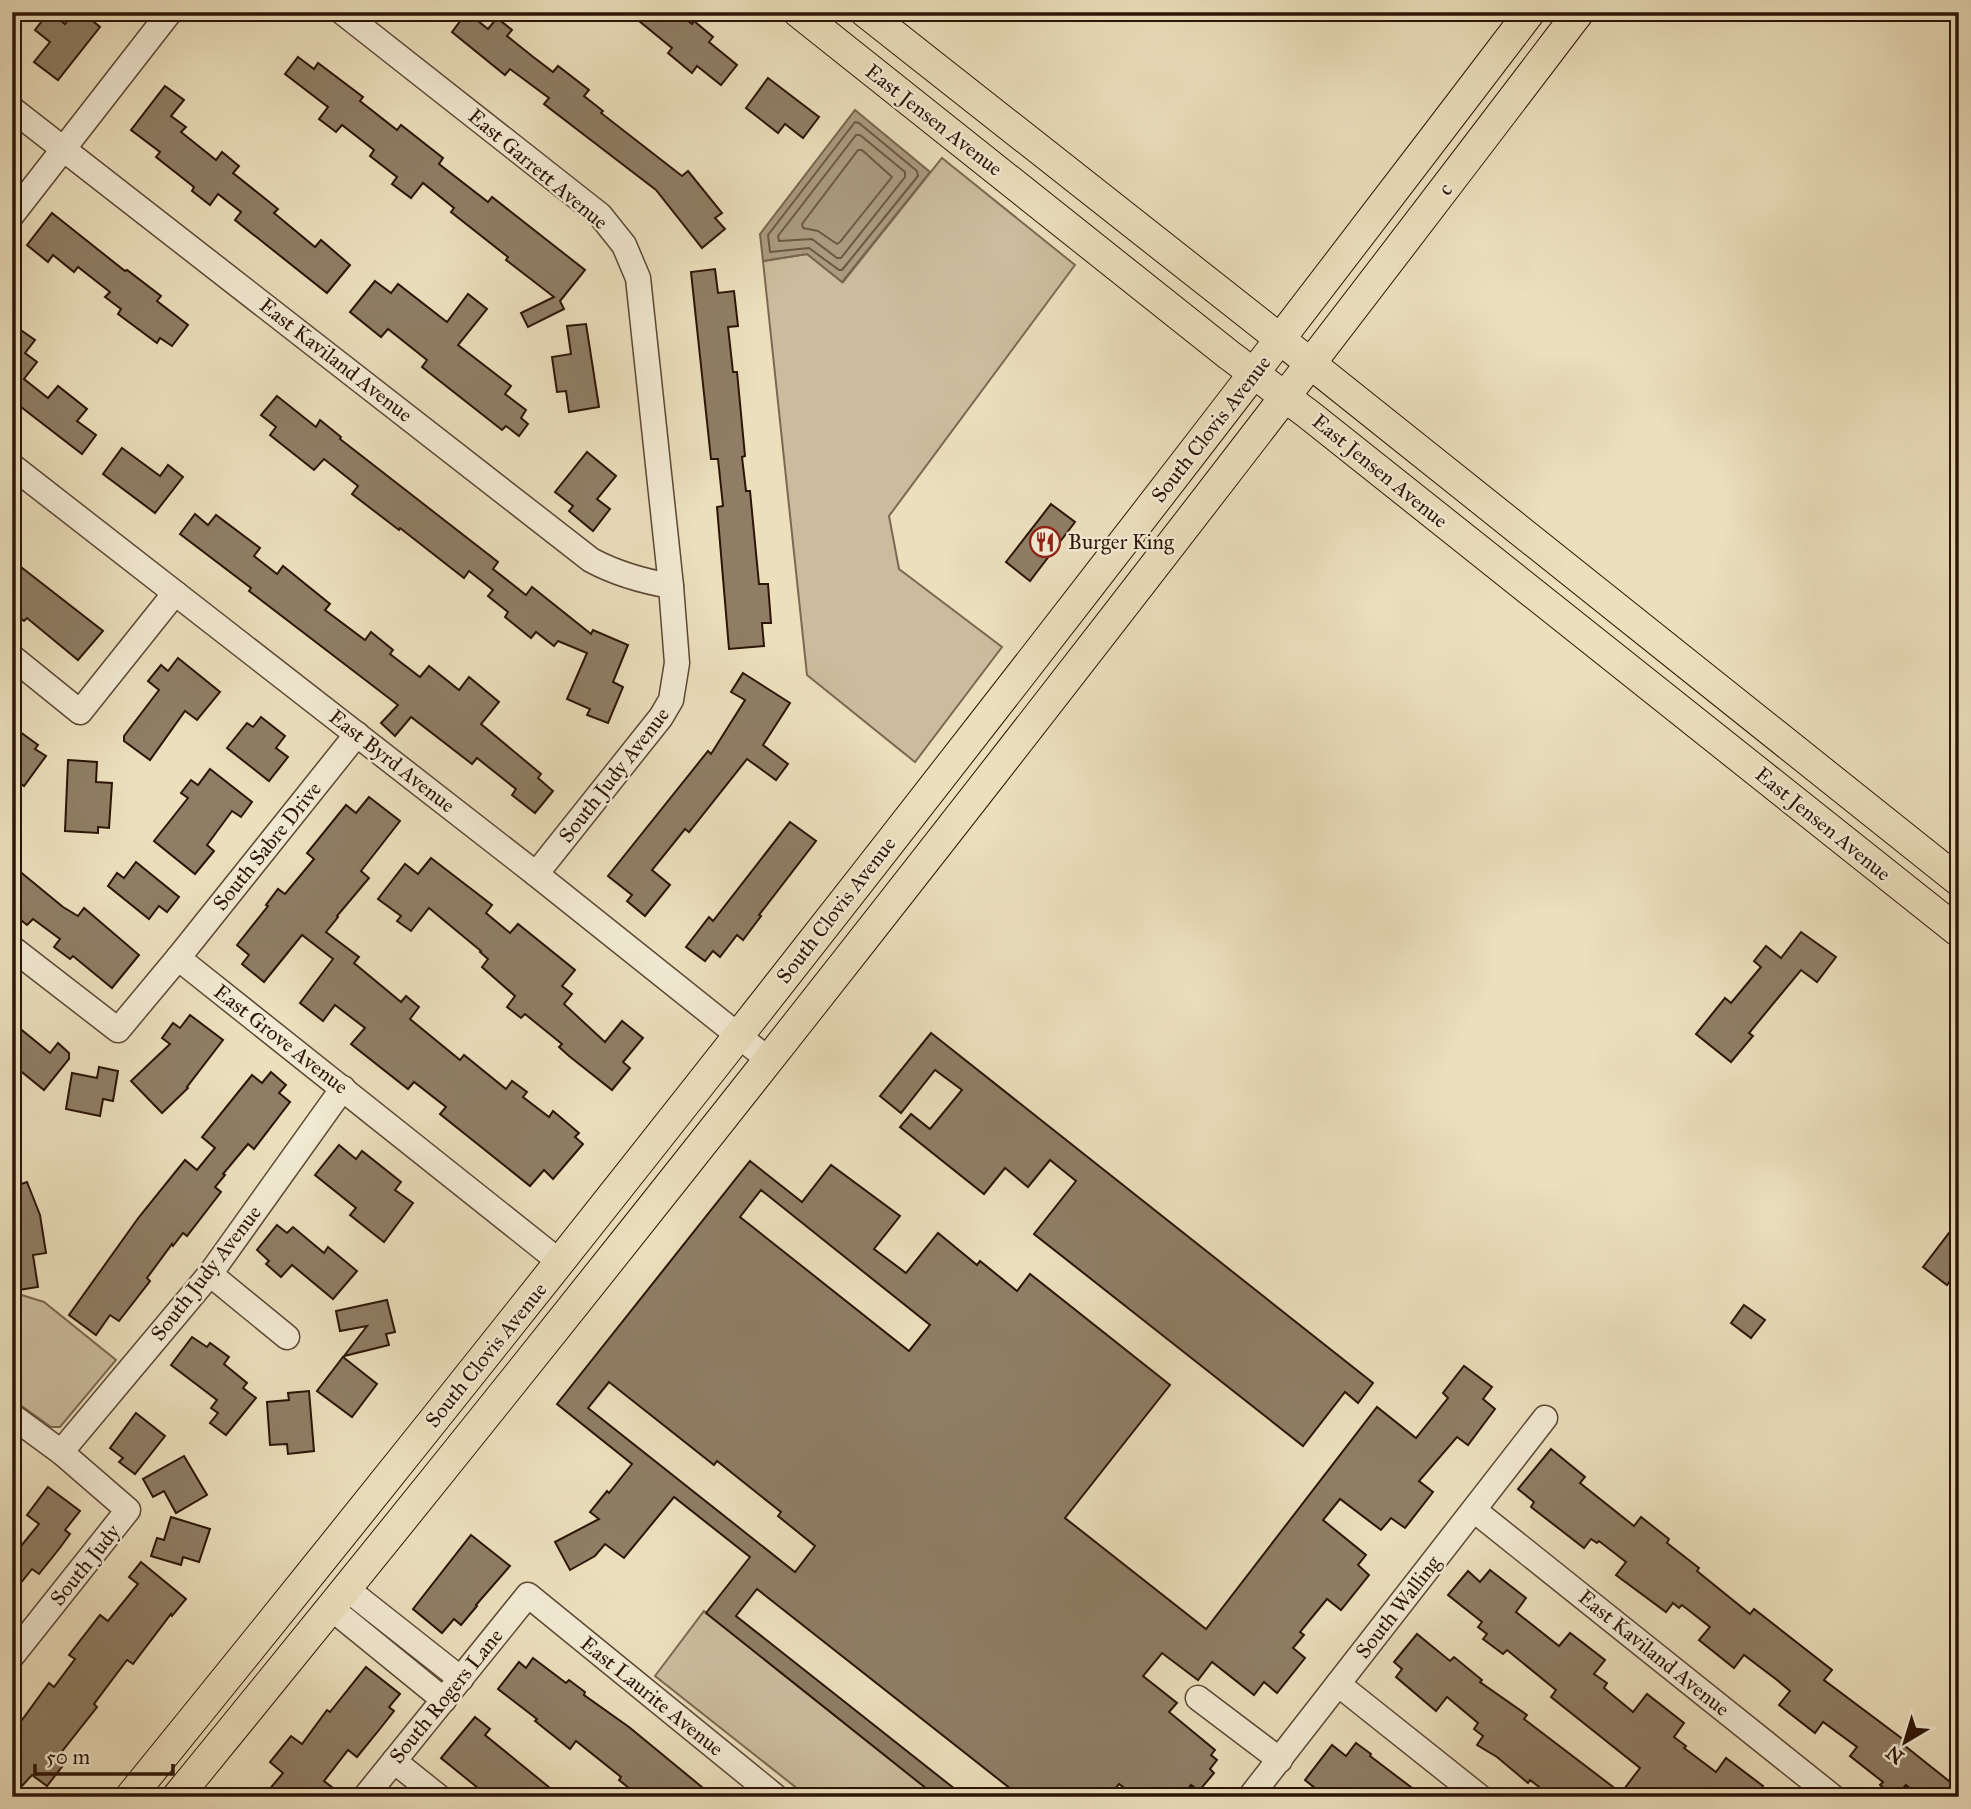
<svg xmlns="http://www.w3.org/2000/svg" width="1971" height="1809" viewBox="0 0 1971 1809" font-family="'IM FELL Great Primer',serif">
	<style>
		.green { fill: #cbbc9d; stroke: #7c6852; stroke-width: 2 }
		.water { fill: #aa9a7e; stroke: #78644e; stroke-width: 2 }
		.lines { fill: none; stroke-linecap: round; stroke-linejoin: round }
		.shore { stroke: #6b5742; stroke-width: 2 }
		.building { fill: #8f7e65; stroke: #2c1407; stroke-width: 2; fill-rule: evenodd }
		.minor-casing { stroke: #5c4734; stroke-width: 27 }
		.major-casing { stroke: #2c1407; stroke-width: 32 }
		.minor { stroke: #f2ead3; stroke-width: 24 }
		.major { stroke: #ebdfbc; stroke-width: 30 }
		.labels { text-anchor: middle; stroke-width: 5; stroke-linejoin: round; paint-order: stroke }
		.street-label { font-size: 21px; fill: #2c1407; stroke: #f2ead3 }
		.poi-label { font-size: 21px; fill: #2c1407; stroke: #f2ead3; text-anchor: start }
	</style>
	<rect width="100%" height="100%" fill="#ebdfbc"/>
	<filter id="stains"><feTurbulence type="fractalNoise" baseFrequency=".00286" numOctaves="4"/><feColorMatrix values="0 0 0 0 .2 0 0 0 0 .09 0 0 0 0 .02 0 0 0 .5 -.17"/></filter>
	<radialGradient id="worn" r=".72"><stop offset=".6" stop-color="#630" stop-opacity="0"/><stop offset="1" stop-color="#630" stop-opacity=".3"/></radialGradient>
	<!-- green -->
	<g class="green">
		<polygon points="942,158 1075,265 889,516 899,569 1002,647 915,762 807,675 763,261 807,254 843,282"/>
		<polygon points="12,1292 44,1302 116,1360 60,1427 51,1427 12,1399"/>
		<polygon points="704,1611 940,1797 808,1797 655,1676"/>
	</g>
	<!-- water -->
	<polygon class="water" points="855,110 930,172 842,282 807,254 763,261 760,234"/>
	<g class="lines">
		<!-- shore -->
		<g class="shore">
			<polygon points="855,122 859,123 917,171 918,176 842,270 839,270 809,248 770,252 768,235"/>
			<polygon points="856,135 860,135 905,172 905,177 841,258 837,258 812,239 779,241 778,236"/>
			<polygon points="858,150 862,150 892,177 840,242 837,244 818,231 803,228 802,224"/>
		</g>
	</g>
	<!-- building -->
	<g class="building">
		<polygon points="49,12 65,24 74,12 82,12 100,27 58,80 34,62 50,42 35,30"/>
		<polygon points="467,12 488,29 497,18 512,30 507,36 532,56 553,72 558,66 589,90 584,96 603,111 601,113 682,176 688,171 722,213 715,218 725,229 702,248 656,190 544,104 549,98 510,69 505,75 452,32"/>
		<polygon points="628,12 677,12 692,24 694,21 713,37 709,42 737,65 721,85 697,66 692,73 668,53 672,48"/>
		<polygon points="298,57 314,69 318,63 363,97 360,101 397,130 401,125 443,158 439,164 488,202 492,197 585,270 560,301 564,309 528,327 521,313 554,297 506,260 508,257 451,212 454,208 423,183 411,198 392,184 397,177 370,156 374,150 342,125 336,132 319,119 328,107 285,74"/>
		<polygon points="768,78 819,117 803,138 785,124 778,133 746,108"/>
		<polygon points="165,86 184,100 171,116 186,127 181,132 216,160 222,152 239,166 233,173 278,209 274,213 315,247 321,240 350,265 327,293 235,220 241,212 218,194 210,205 192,191 194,187 156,157 160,152 131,130"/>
		<polygon points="52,213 125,271 127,270 161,296 157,301 188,325 172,346 160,338 157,343 118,314 121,309 105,297 110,292 78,267 74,272 53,255 48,262 27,245"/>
		<polygon points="715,269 718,293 734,291 738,326 728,327 733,372 737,372 745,456 742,457 746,491 750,491 759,584 768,584 771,623 762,623 764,646 729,649 717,507 723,506 718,459 711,459 691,272"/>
		<polygon points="375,281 391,293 398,284 447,322 468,294 487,309 458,345 511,386 505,394 526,410 521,418 528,424 519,436 506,426 502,430 422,367 427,360 388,329 381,337 350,312"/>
		<polygon points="12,324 35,340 25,353 37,362 24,379 48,398 58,386 87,409 77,421 96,435 82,454 12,400"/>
		<polygon points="586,324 599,407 569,412 566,391 557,392 552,357 571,354 567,326"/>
		<polygon points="277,396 316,427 320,420 341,437 340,439 498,562 493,569 526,595 532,587 591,634 593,630 628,645 613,682 623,687 608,723 587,715 590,709 567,699 587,653 558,641 554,646 536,632 531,638 505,617 508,612 488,596 493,590 469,571 464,578 400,528 399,530 352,494 358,486 324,459 314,470 270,435 276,427 261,415"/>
		<polygon points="122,448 160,476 168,465 183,477 155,513 103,474"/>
		<polygon points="587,452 616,476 597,499 610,509 593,531 569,511 573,506 555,492"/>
		<polygon points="1051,504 1075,522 1030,581 1006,562"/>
		<polygon points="195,514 208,525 216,515 260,548 254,556 277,574 283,566 330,604 325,610 365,640 371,632 393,650 390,654 420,677 429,666 459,690 469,677 499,702 481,724 541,774 538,778 553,791 535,813 512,795 516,789 477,758 472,764 411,717 395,736 381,723 398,705 249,591 251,588 180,534"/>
		<polygon points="12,560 103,631 78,660 27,618 24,621 12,612"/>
		<polygon points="178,658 220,692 197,720 185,711 150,760 124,741 124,736 159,690 148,681 161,665 168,671"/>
		<polygon points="743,673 790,703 763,745 788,764 776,780 747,759 689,832 685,829 652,870 670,885 645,916 627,901 632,895 608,876 708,751 711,754 745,700 731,692"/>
		<polygon points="261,717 285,736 276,748 288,757 269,781 227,748 247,723 253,727"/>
		<polygon points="12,726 38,745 35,749 46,756 24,786 12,777"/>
		<polygon points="68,760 97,762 96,782 112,783 109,828 98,827 98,833 65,831"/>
		<polygon points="210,769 252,802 241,817 232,811 207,845 214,851 195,874 154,841 188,798 181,793 191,780 198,785"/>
		<polygon points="369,797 400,821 361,871 369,878 337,916 338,917 326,932 359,957 354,963 401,1002 406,996 419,1007 410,1019 460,1060 464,1055 506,1089 512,1081 527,1092 523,1097 549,1117 553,1111 579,1133 575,1137 583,1144 553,1179 544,1170 530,1186 440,1114 446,1107 414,1082 408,1089 351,1044 365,1028 335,1005 323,1021 300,1003 333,959 302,935 264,982 242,964 249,955 237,945 268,906 266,905 278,889 285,894 314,859 307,853 346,805 356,813"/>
		<polygon points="790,822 816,841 759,915 761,916 743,940 737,935 720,957 713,951 705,961 686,947 709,917 713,921"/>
		<polygon points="431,858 492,905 486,913 510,933 518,924 575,970 562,986 572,994 564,1004 605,1042 622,1021 643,1038 623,1062 630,1068 612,1090 569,1056 559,1047 562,1044 525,1014 521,1018 507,1007 515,996 482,967 488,959 480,952 481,951 429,908 411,931 397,921 401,916 378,899 405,864 418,874"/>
		<polygon points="136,862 179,897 167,912 159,906 149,919 108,886 117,873 124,878"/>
		<polygon points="12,865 63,907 78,916 84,908 139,955 112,988 73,956 70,959 54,947 60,939 33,919 27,925 12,913"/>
		<polygon points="1801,932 1836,957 1817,982 1801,970 1749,1033 1753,1036 1731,1062 1696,1034 1725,998 1731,1003 1761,967 1754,961 1766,946 1781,958"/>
		<polygon points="190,1015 223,1040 187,1087 188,1088 162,1113 131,1081 170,1044 162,1038 173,1023 180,1028"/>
		<polygon points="12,1022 50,1053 58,1043 69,1053 69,1059 44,1090 12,1064"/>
		<polygon points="931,1033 1373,1383 1358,1403 1345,1392 1303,1446 1034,1234 1076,1181 1050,1160 1028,1187 1005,1168 984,1194 900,1127 911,1114 930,1129 962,1090 935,1070 901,1113 880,1096"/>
		<polygon points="99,1067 118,1071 113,1101 103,1099 100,1116 66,1109 72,1073 97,1078"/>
		<polygon points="271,1072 286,1085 279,1093 290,1102 254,1149 248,1144 223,1174 225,1175 215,1187 221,1192 187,1236 183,1233 173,1246 172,1244 147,1278 150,1281 119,1321 110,1315 96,1335 69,1315 139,1217 185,1160 197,1170 215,1148 202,1137 252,1075 262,1083"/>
		<polygon points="339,1145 356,1159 362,1151 401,1182 395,1190 413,1203 384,1242 350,1215 356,1208 315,1175"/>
		<path d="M750 1161 802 1202 831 1165 900 1216 874 1249 906 1273 938 1233 977 1265 980 1261 1017 1291 1030 1274 1170 1385 1065 1518 1206 1629 1377 1407 1416 1438 1448 1398 1443 1393 1464 1366 1492 1387 1483 1399 1495 1409 1468 1445 1457 1437 1419 1481 1433 1492 1405 1528 1391 1518 1381 1530 1340 1499 1323 1520 1366 1555 1358 1565 1369 1575 1341 1610 1327 1599 1300 1632 1304 1635 1293 1648 1305 1658 1277 1693 1264 1682 1254 1695 1212 1662 1198 1680 1162 1653 1143 1676 1177 1703 1169 1712 1215 1750 1211 1755 1217 1760 1210 1769 1214 1773 1199 1791 1191 1785 1182 1797H1136L1119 1784 1109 1797H1021L757 1589 736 1616 965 1797H937L706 1613 750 1557 674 1497 624 1558 605 1544 595 1556 570 1570 555 1542 599 1519 590 1512 607 1491 609 1493 632 1464 557 1404ZM761 1190 930 1325 909 1351 740 1217ZM609 1382 714 1465 717 1461 781 1512 778 1516 815 1546 795 1572 588 1408Z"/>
		<polygon points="27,1182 40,1215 46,1253 33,1255 38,1287 12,1291 12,1187"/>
		<polygon points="277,1225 287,1233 293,1227 324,1253 328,1247 357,1271 333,1299 292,1265 281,1277 266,1264 269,1261 257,1250"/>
		<polygon points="1949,1233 1959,1241 1959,1269 1947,1285 1923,1267"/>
		<polygon points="387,1300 395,1332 386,1334 389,1345 344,1356 367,1326 340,1331 336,1311"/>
		<polygon points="1744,1305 1765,1320 1751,1338 1731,1323"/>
		<polygon points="192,1337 207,1347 210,1343 229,1357 224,1364 247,1383 243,1388 256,1398 226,1435 210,1423 218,1413 211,1408 217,1400 171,1365"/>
		<polygon points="343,1357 377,1384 352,1417 317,1391"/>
		<polygon points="309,1391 314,1451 288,1454 287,1444 270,1445 267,1402 289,1400 288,1393"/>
		<polygon points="136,1413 165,1436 135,1474 119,1462 123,1458 110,1448"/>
		<polygon points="1551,1449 1585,1477 1580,1483 1634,1526 1641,1517 1669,1539 1667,1543 1699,1568 1697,1571 1750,1614 1754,1609 1832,1670 1824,1680 1908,1743 1905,1746 1959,1789 1959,1797 1920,1797 1906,1785 1895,1797 1880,1785 1883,1782 1850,1756 1857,1747 1823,1722 1815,1733 1779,1705 1790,1691 1777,1680 1744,1655 1734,1668 1699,1640 1710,1627 1682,1605 1679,1608 1673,1603 1666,1612 1616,1575 1626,1562 1599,1541 1597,1543 1591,1539 1584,1548 1531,1507 1534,1502 1518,1489"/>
		<polygon points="184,1456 207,1495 176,1513 164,1491 153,1497 143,1479"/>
		<polygon points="48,1487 80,1511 65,1530 70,1534 59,1549 39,1574 32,1569 12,1594 12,1539 21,1546 39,1524 27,1515"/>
		<polygon points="171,1517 210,1529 199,1562 183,1557 181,1565 151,1556 157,1538 164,1540"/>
		<polygon points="471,1535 510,1566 476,1605 477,1606 461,1625 454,1619 442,1633 413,1609"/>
		<polygon points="141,1562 186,1599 172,1616 171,1614 133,1664 127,1660 94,1704 97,1707 60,1754 68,1759 47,1786 32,1775 12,1797 12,1742 18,1734 14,1731 49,1683 54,1687 75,1659 69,1655 100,1615 108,1621 138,1584 129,1577"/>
		<polygon points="1490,1570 1526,1598 1516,1612 1559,1646 1570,1633 1605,1660 1594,1674 1607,1683 1604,1688 1633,1712 1647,1694 1684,1723 1674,1737 1686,1746 1684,1748 1716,1772 1726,1758 1763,1786 1755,1797 1552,1797 1530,1780 1528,1783 1497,1757 1477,1745 1483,1736 1474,1729 1478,1723 1447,1697 1436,1711 1396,1677 1402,1669 1394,1662 1417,1634 1450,1661 1454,1657 1482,1680 1480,1682 1527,1715 1524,1719 1621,1793 1640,1768 1551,1697 1556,1690 1507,1650 1503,1654 1483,1639 1487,1634 1478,1627 1482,1622 1448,1595 1468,1571 1480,1582"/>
		<polygon points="533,1658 566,1683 569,1680 585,1692 584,1695 629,1727 714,1797 640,1797 619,1780 621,1777 576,1741 570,1749 535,1721 537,1719 498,1689 519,1662 526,1668"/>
		<polygon points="366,1667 400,1694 389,1707 394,1711 379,1730 357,1757 348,1750 324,1781 333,1788 326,1797 263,1797 283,1773 270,1762 291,1736 302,1744 327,1710 330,1712"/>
		<polygon points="475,1717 490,1729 485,1735 561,1797 489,1797 441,1758"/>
		<polygon points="1356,1743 1371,1754 1370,1756 1424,1797 1326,1797 1305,1780 1332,1745 1346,1756"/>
	</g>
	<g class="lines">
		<!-- minor casing -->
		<g class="minor-casing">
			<g id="minor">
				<polyline points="342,12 600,215 624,245 638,278 671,586 677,663 671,700 661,717 536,874"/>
				<path d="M12 109 591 560C617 574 642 581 671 586"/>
				<polyline points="12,215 170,12"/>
				<polyline points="12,466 536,874 769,1060"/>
				<polyline points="12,657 80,712 175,593"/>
				<polyline points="12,948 118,1030 178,958 560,1262"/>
				<polyline points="178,958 357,734"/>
				<polyline points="210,1274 287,1337"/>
				<polyline points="12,1416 61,1452 128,1510 12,1656"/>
				<polyline points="61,1452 210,1274 343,1088"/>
				<polyline points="1474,1510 1833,1797"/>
				<polyline points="347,1589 461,1679"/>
				<polyline points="331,1608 444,1700"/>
				<polyline points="1338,1684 1480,1797"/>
				<polyline points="1198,1698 1280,1760"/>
				<polyline points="394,1761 439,1797"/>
				<polyline points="365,1797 528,1595 776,1797"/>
				<polyline points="1250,1797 1545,1418"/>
			</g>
		</g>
		<!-- major casing -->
		<g class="major-casing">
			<g id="major">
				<polyline points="798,12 1229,355 1308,414 1959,932"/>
				<polyline points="865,12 1261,324 1959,881"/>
				<path d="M130 1797C607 1210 1072 614 1530 12"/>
				<path d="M177 1797C656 1211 1121 615 1579 12"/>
			</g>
		</g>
		<!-- minor -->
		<use href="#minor" class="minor"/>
		<!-- major -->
		<use href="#major" class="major"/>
	</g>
	<!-- icons -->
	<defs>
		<g id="restaurant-ring" transform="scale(1.575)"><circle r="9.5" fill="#f2ead3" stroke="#8f2418" stroke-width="1.5"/><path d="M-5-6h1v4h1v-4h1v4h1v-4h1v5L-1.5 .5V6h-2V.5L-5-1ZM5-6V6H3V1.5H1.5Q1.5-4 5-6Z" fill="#8f2418"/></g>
	</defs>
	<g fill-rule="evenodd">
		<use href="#restaurant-ring" x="1045" y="542"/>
	</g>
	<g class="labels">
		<!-- street labels -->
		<g class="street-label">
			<text transform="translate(934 120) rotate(38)" y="7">East Jensen Avenue</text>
			<text transform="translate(538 169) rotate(40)" y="7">East Garrett Avenue</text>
			<text transform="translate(1445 189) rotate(-53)" y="7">c</text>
			<text transform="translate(336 360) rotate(38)" y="7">East Kaviland Avenue</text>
			<text transform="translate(1211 429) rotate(-52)" y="7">South Clovis Avenue</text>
			<text transform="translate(1380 471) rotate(39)" y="7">East Jensen Avenue</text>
			<text transform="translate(392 761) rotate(38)" y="7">East Byrd Avenue</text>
			<text transform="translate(614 775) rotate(-52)" y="7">South Judy Avenue</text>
			<text transform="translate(1823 824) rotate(39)" y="7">East Jensen Avenue</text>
			<text transform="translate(267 846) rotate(-51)" y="7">South Sabre Drive</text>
			<text transform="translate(836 910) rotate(-52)" y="7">South Clovis Avenue</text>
			<text transform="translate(281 1039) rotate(38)" y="7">East Grove Avenue</text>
			<text transform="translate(206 1273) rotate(-52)" y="7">South Judy Avenue</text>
			<text transform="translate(486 1355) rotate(-51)" y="7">South Clovis Avenue</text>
			<text transform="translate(85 1565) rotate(-51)" y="7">South Judy</text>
			<text transform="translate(1398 1607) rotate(-52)" y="7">South Walling</text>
			<text transform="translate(1654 1653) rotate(39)" y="7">East Kaviland Avenue</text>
			<text transform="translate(446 1696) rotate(-51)" y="7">South Rogers Lane</text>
			<text transform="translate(652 1696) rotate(39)" y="7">East Laurite Avenue</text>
		</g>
		<!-- poi labels -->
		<g class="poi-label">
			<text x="1068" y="549">Burger King</text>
		</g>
	</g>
	<!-- margin -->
	<rect width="1971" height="1809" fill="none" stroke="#ebdfbc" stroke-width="42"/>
	<rect x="14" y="14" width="1943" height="1781" fill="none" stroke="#2c1407" stroke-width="3.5"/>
	<rect x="21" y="21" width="1929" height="1767" fill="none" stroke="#2c1407" stroke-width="2"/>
	<!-- north arrow -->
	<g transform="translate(1905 1742) rotate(218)" stroke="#f2ead3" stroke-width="5" paint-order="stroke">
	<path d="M0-5L12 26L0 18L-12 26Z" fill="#2c1407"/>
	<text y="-10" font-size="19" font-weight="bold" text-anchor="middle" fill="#2c1407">N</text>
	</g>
	<!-- scale -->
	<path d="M35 1764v10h138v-10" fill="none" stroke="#2c1407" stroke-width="3.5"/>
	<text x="46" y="1764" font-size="21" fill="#2c1407" stroke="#f2ead3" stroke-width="5" paint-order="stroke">50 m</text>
	<rect width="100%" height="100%" filter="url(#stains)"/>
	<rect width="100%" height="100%" fill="url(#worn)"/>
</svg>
